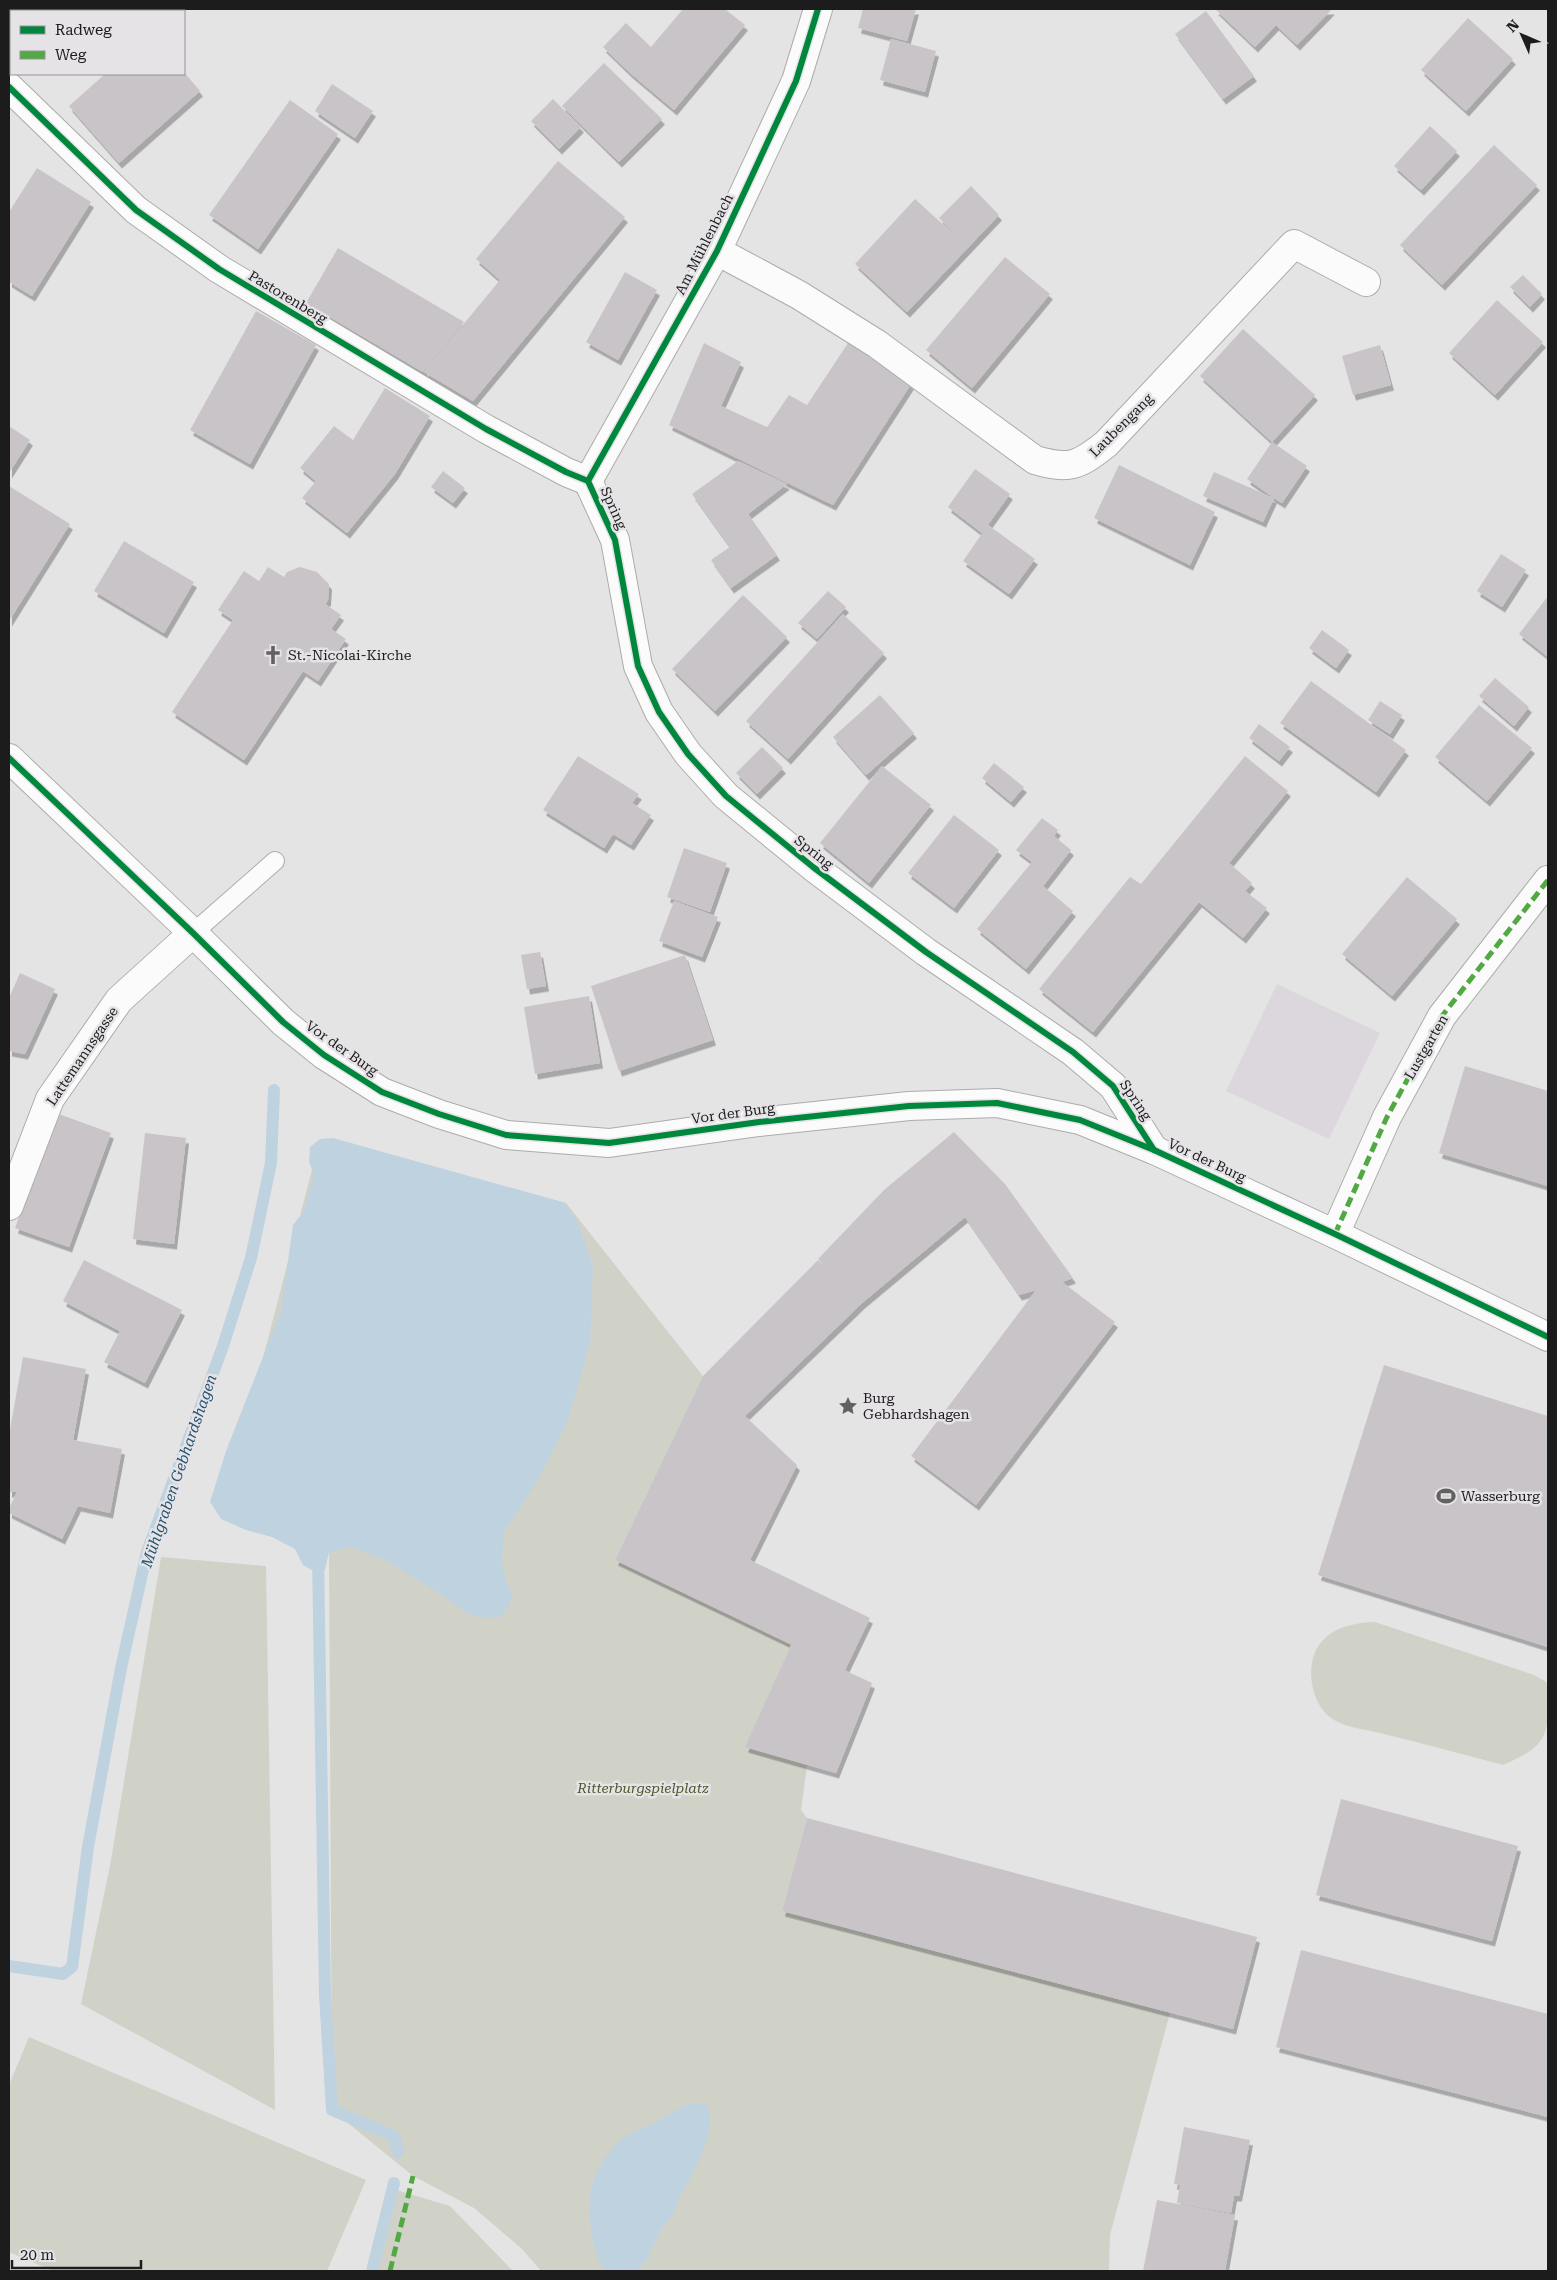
<svg xmlns="http://www.w3.org/2000/svg" width="1557" height="2280" viewBox="0 0 1557 2280" font-family="'Roboto Serif',serif">
	<style>
		.built { fill: #dcd7dd }
		.green { fill: #d0d2c8 }
		.water { fill: #bed2e0 }
		.lines { fill: none; stroke-linecap: round; stroke-linejoin: round }
		.stream { stroke: #bed2e0; stroke-width: 12 }
		.building { fill: #c9c4c8; filter: url(#shadow) }
		.service-casing { stroke: #acacac; stroke-width: 20 }
		.pedestrian-casing { stroke: #acacac; stroke-width: 30 }
		.minor-casing { stroke: #acacac; stroke-width: 30 }
		.secondary-casing { stroke: #acacac; stroke-width: 30 }
		.service { stroke: #fbfbfb; stroke-width: 18 }
		.pedestrian { stroke: #fbfbfb; stroke-width: 28 }
		.minor { stroke: #fbfbfb; stroke-width: 28 }
		.secondary { stroke: #fbfbfb; stroke-width: 28 }
		.quiet { stroke: #52a943; stroke-width: 5; stroke-dasharray: 10 5; stroke-linecap: butt }
		.cycleway-casing { stroke: #e5e3e6; stroke-width: 9 }
		.cycleway { stroke: #00873e; stroke-width: 6 }
		.labels { text-anchor: middle; stroke-width: 5; stroke-linejoin: round; paint-order: stroke }
		.street-label { font-size: 14px; fill: #1d1c1d; stroke: #e5e3e6 }
		.poi-label { font-size: 14px; fill: #1d1c1d; stroke: #e5e3e6; text-anchor: start }
		.park-label { font-size: 14px; font-style: italic; fill: #4e5829; stroke: #e5e3e6 }
		.water-label { font-size: 15px; font-style: italic; fill: #255471; stroke: #e5e3e6 }
	</style>
	<defs>
		<filter id="shadow"><feDropShadow dx="3" dy="5.5" stdDeviation="0" flood-color="#0004"/></filter>
	</defs>
	<rect width="100%" height="100%" fill="#e5e4e5"/>
	<!-- built -->
	<polygon class="built" points="1277,984 1380,1033 1329,1139 1226,1091"/>
	<!-- green -->
	<g class="green">
		<polygon points="320,1139 566,1203 703,1376 615,1560 791,1645 746,1747 807,1765 801,1810 807,1818 782,1911 1170,2013 1110,2235 1109,2271 541,2271 522,2249 474,2208 413,2176 332,2110 329,1552 221,1519"/>
		<polygon points="161,1557 266,1566 275,2110 81,2004 110,1866"/>
		<path d="M1375 1622 1534 1675 1546 1682 1548 1686C1548 1735 1551 1744 1503 1765 1463 1754 1424 1744 1384 1734 1369 1730 1349 1728 1336 1721 1313 1710 1305 1672 1316 1650 1328 1628 1351 1623 1375 1622Z"/>
		<polygon points="29,2037 366,2180 327,2271 53,2271 9,2252 9,2085"/>
		<polygon points="396,2190 450,2206 513,2271 370,2271"/>
	</g>
	<!-- water -->
	<g class="water">
		<polygon points="333,1138 566,1203 580,1228 593,1267 590,1343 568,1420 538,1480 504,1532 502,1559 506,1582 512,1595 508,1608 499,1618 484,1618 467,1613 445,1597 389,1562 352,1547 329,1552 325,1570 317,1573 303,1565 295,1549 272,1537 246,1530 221,1519 210,1502 226,1451 281,1311 293,1225 303,1212 314,1175 309,1162 310,1147 320,1139"/>
		<path d="M688 2103 708 2105 710 2121 707 2140 694 2172 681 2193 674 2212 660 2231 647 2260 636 2271H606C596 2261 594 2242 591 2228 585 2192 595 2163 623 2138 629 2133 638 2131 644 2128 659 2121 674 2112 688 2103Z"/>
	</g>
	<g class="lines">
		<!-- stream -->
		<g class="stream">
			<polyline points="318,1556 325,1995 332,2110 394,2136 398,2152"/>
			<polyline points="9,1966 63,1974 72,1967 88,1847 121,1668 147,1552 223,1346 251,1258 271,1163 274,1090"/>
			<polyline points="372,2271 394,2183"/>
		</g>
	</g>
	<!-- building -->
	<g class="building">
		<polygon points="50,9 100,9 103,11 53,11"/>
		<polygon points="683,9 725,9 745,25 674,110 630,73 603,47 626,23 651,47"/>
		<polygon points="863,9 916,9 907,41 858,28"/>
		<polygon points="1215,9 1332,9 1297,45 1276,25 1255,47"/>
		<polygon points="1206,11 1254,76 1223,99 1175,34"/>
		<polygon points="1468,18 1513,59 1466,111 1421,70"/>
		<polygon points="891,39 936,51 925,92 880,80"/>
		<polygon points="604,63 662,119 619,162 562,106"/>
		<polygon points="184,72 200,91 119,163 69,106 105,74 184,74"/>
		<polygon points="332,84 373,111 355,138 315,111"/>
		<polygon points="553,99 581,127 559,149 531,121"/>
		<polygon points="290,100 338,134 258,249 209,215"/>
		<polygon points="1430,126 1457,151 1421,190 1394,166"/>
		<polygon points="1494,145 1537,185 1442,285 1400,245"/>
		<polygon points="558,161 625,217 473,401 424,372 500,280 476,259"/>
		<polygon points="37,168 91,202 32,296 9,282 9,212"/>
		<polygon points="971,186 999,215 907,312 855,264 915,199 959,239 939,218"/>
		<polygon points="338,248 464,322 423,372 306,303"/>
		<polygon points="1005,257 1050,294 972,388 926,350"/>
		<polygon points="625,272 657,290 618,360 586,342"/>
		<polygon points="1523,275 1542,294 1530,307 1510,287"/>
		<polygon points="1497,300 1543,342 1495,395 1449,353"/>
		<polygon points="256,311 316,345 250,464 190,430"/>
		<polygon points="1243,329 1315,395 1272,442 1200,376"/>
		<polygon points="704,343 741,362 721,406 767,427 789,395 807,405 848,343 911,384 833,505 669,425"/>
		<polygon points="1380,345 1391,385 1353,395 1342,356"/>
		<polygon points="385,388 430,416 395,474 347,533 302,498 316,481 300,468 334,426 353,440"/>
		<polygon points="9,426 30,440 9,473"/>
		<polygon points="1272,442 1307,466 1282,503 1274,498 1263,522 1203,496 1214,472 1274,498 1247,479"/>
		<polygon points="738,461 787,484 748,514 777,555 731,588 711,560 730,547 692,494"/>
		<polygon points="1119,465 1215,512 1190,565 1094,518"/>
		<polygon points="975,469 1010,494 982,533 948,507"/>
		<polygon points="443,471 465,488 453,503 431,487"/>
		<polygon points="9,486 70,524 9,621"/>
		<polygon points="988,525 1035,559 1009,594 963,561"/>
		<polygon points="124,541 194,582 164,633 94,591"/>
		<polygon points="1501,554 1526,570 1502,607 1477,591"/>
		<polygon points="268,567 284,577 287,572 300,567 317,572 329,584 328,600 325,604 341,615 331,629 346,639 318,681 303,671 244,760 172,712 233,620 218,610 244,571 259,581"/>
		<polygon points="828,591 846,607 817,639 798,623"/>
		<polygon points="743,595 787,637 715,711 672,669"/>
		<polygon points="1548,596 1548,657 1519,634"/>
		<polygon points="843,614 884,653 788,759 746,721"/>
		<polygon points="1322,630 1349,650 1336,668 1309,648"/>
		<polygon points="1495,678 1529,707 1514,726 1479,696"/>
		<polygon points="1311,681 1406,750 1376,792 1280,723"/>
		<polygon points="880,695 914,733 866,775 833,737"/>
		<polygon points="1380,701 1402,715 1390,734 1368,720"/>
		<polygon points="1479,705 1532,748 1487,801 1435,757"/>
		<polygon points="1259,724 1290,747 1279,761 1249,738"/>
		<polygon points="762,747 783,768 757,794 736,773"/>
		<polygon points="578,756 639,794 632,803 651,815 631,845 613,834 604,848 543,810"/>
		<polygon points="1245,756 1288,791 1229,863 1252,883 1245,891 1267,908 1243,938 1199,902 1093,1032 1039,989 1130,877 1141,884"/>
		<polygon points="994,763 1024,787 1011,802 982,778"/>
		<polygon points="882,766 931,805 869,883 820,843"/>
		<polygon points="954,815 999,850 954,908 908,873"/>
		<polygon points="1042,818 1058,830 1054,836 1071,850 1043,886 1073,911 1026,969 977,929 1032,862 1016,850"/>
		<polygon points="684,848 727,863 710,912 667,897"/>
		<polygon points="1407,877 1457,919 1392,996 1342,954"/>
		<polygon points="674,901 718,917 702,957 659,941"/>
		<polygon points="540,952 546,986 527,989 521,955"/>
		<polygon points="685,955 713,1040 619,1071 591,986"/>
		<polygon points="20,973 55,989 25,1054 9,1051 9,998"/>
		<polygon points="589,996 600,1063 535,1074 524,1007"/>
		<polygon points="1465,1066 1548,1091 1548,1186 1439,1153"/>
		<polygon points="56,1113 111,1133 69,1247 15,1228"/>
		<polygon points="954,1132 1005,1184 1073,1278 1062,1282 1115,1322 976,1505 911,1456 1036,1290 1019,1295 965,1217 862,1303 745,1416 797,1465 750,1560 870,1618 845,1670 615,1560 703,1376 818,1260 828,1270 818,1259 884,1190"/>
		<polygon points="145,1133 186,1138 174,1244 133,1239"/>
		<polygon points="84,1260 182,1310 145,1383 104,1362 120,1331 63,1301"/>
		<polygon points="23,1357 86,1369 73,1440 122,1449 110,1513 78,1506 62,1539 9,1513 9,1508 17,1492 9,1492 9,1435"/>
		<polygon points="1384,1365 1548,1416 1548,1647 1318,1575"/>
		<polygon points="791,1645 872,1683 836,1773 745,1747"/>
		<polygon points="1341,1799 1518,1846 1492,1941 1316,1895"/>
		<polygon points="807,1818 1257,1937 1233,2029 782,1911"/>
		<polygon points="1301,1950 1548,2014 1548,2117 1276,2047"/>
		<polygon points="1184,2127 1250,2140 1239,2196 1234,2196 1231,2213 1177,2203 1180,2185 1174,2184"/>
		<polygon points="1157,2200 1235,2215 1225,2271 1143,2271"/>
	</g>
	<g class="lines">
		<!-- service casing -->
		<g class="service-casing">
			<polyline id="service" points="193,933 275,861"/>
		</g>
		<!-- pedestrian casing -->
		<g class="pedestrian-casing">
			<polyline id="pedestrian" points="588,481 615,540 638,666 659,712 688,754 726,796 813,867 926,952 1073,1052 1113,1086 1154,1150"/>
		</g>
		<!-- minor casing -->
		<g class="minor-casing">
			<g id="minor">
				<polyline points="9,87 136,210 219,269 486,429 566,472 588,481 717,251 796,81 818,9"/>
				<path d="M717 251 799 295 877 344 1035 460C1070 470 1078 466 1106 444L1294 244 1366 282"/>
				<polyline points="9,1206 50,1099 119,1000 193,933"/>
				<polyline points="1335,1234 1387,1117 1442,1016 1548,880"/>
			</g>
		</g>
		<!-- secondary casing -->
		<g class="secondary-casing">
			<polyline id="secondary" points="9,758 193,933 283,1022 324,1055 382,1092 439,1114 506,1135 609,1143 759,1122 909,1106 997,1103 1080,1120 1154,1150 1335,1234 1548,1337"/>
		</g>
		<!-- service -->
		<use href="#service" class="service"/>
		<!-- pedestrian -->
		<use href="#pedestrian" class="pedestrian"/>
		<!-- minor -->
		<use href="#minor" class="minor"/>
		<!-- secondary -->
		<use href="#secondary" class="secondary"/>
		<!-- quiet -->
		<g class="quiet">
			<polyline points="1335,1234 1387,1117 1442,1016 1548,880"/>
			<polyline points="390,2271 413,2176"/>
		</g>
		<!-- cycleway casing -->
		<g class="cycleway-casing">
			<g id="cycleway">
				<polyline points="9,87 136,210 219,269 486,429 566,472 588,481"/>
				<polyline points="588,481 615,540 638,666 659,712 688,754 726,796 813,867 926,952 1073,1052 1113,1086 1154,1150"/>
				<polyline points="588,481 717,251 796,81 818,9"/>
				<polyline points="9,758 193,933 283,1022 324,1055 382,1092 439,1114 506,1135 609,1143 759,1122 909,1106 997,1103 1080,1120 1154,1150 1335,1234 1548,1337"/>
			</g>
		</g>
		<!-- cycleway -->
		<use href="#cycleway" class="cycleway"/>
	</g>
	<!-- icons -->
	<defs>
		<g id="church-bare" transform="scale(1.5)"><path d="M-1.2-6h2.4v3.5h3.3v2.4h-3.3V6h-2.4V-.1h-3.3v-2.4h3.3Z" fill="#636263" stroke="#e5e3e6" stroke-width="2.5" paint-order="stroke"/></g>
		<g id="sight-bare" transform="scale(1.5)"><path d="M0-6L1.8-2.2L6-1.7L2.9 1.2L3.7 5.4L0 3.3L-3.7 5.4L-2.9 1.2L-6-1.7L-1.8-2.2Z" fill="#636263" stroke="#e5e3e6" stroke-width="2.5" paint-order="stroke"/></g>
		<g id="stadium-bare" transform="scale(1.5)"><path d="M0-5a6.5 5 0 1 0 0 10a6.5 5 0 1 0 0-10ZM-3.5-1.8h7v3.6h-7Z" fill="#636263" stroke="#e5e3e6" stroke-width="2.5" paint-order="stroke"/></g>
	</defs>
	<g fill-rule="evenodd">
		<use href="#church-bare" x="273" y="655"/>
		<use href="#sight-bare" x="848" y="1406"/>
		<use href="#stadium-bare" x="1446" y="1496"/>
	</g>
	<g class="labels">
		<!-- street labels -->
		<g class="street-label">
			<text transform="translate(704 244) rotate(-63)" y="5">Am Mühlenbach</text>
			<text transform="translate(288 297) rotate(31)" y="5">Pastorenberg</text>
			<text transform="translate(1121 425) rotate(-45)" y="5">Laubengang</text>
			<text transform="translate(614 508) rotate(66)" y="5">Spring</text>
			<text transform="translate(814 852) rotate(38)" y="5">Spring</text>
			<text transform="translate(1426 1047) rotate(-60)" y="5">Lustgarten</text>
			<text transform="translate(342 1048) rotate(35)" y="5">Vor der Burg</text>
			<text transform="translate(82 1056) rotate(-56)" y="5">Lattemannsgasse</text>
			<text transform="translate(1136 1100) rotate(56)" y="5">Spring</text>
			<text transform="translate(733 1113) rotate(-8)" y="5">Vor der Burg</text>
			<text transform="translate(1207 1160) rotate(25)" y="5">Vor der Burg</text>
		</g>
		<!-- poi labels -->
		<g class="poi-label">
			<text x="288" y="660">St.-Nicolai-Kirche</text>
			<text x="863" y="1403">Burg<tspan x="863" dy="16">Gebhardshagen</tspan></text>
			<text x="1461" y="1501">Wasserburg</text>
		</g>
		<!-- park labels -->
		<g class="park-label">
			<text x="643" y="1793">Ritterburgspielplatz</text>
		</g>
		<!-- water labels -->
		<g class="water-label">
			<text transform="translate(179 1471) rotate(-71)" y="5">Mühlgraben Gebhardshagen</text>
		</g>
	</g>
	<!-- border -->
	<rect width="1557" height="2280" fill="none" stroke="#1d1c1d" stroke-width="20"/>
	<!-- legend -->
	<rect x="10" y="10" width="175" height="65" fill="#e5e3e6" stroke="#959396"/>
	<rect x="20" y="26" width="25" height="8" fill="#00873e" stroke="#959396"/>
	<text x="55" y="35" font-size="15" fill="#1d1c1d">Radweg</text>
	<rect x="20" y="51" width="25" height="8" fill="#52a943" stroke="#959396"/>
	<text x="55" y="60" font-size="15" fill="#1d1c1d">Weg</text>
	<!-- north arrow -->
	<g transform="translate(1522 35) rotate(315)" stroke="#e5e3e6" stroke-width="4" paint-order="stroke">
	<path d="M0-4L9 19L0 12L-9 19Z" fill="#1d1c1d"/>
	<text y="-8" font-size="14" font-weight="bold" text-anchor="middle" fill="#1d1c1d">N</text>
	</g>
	<!-- scale -->
	<path d="M12 2260v8h129v-8" fill="none" stroke="#1d1c1d" stroke-width="2.5"/>
	<text x="20" y="2260" font-size="15" fill="#1d1c1d" stroke="#e5e3e6" stroke-width="4" paint-order="stroke">20 m</text>
</svg>
